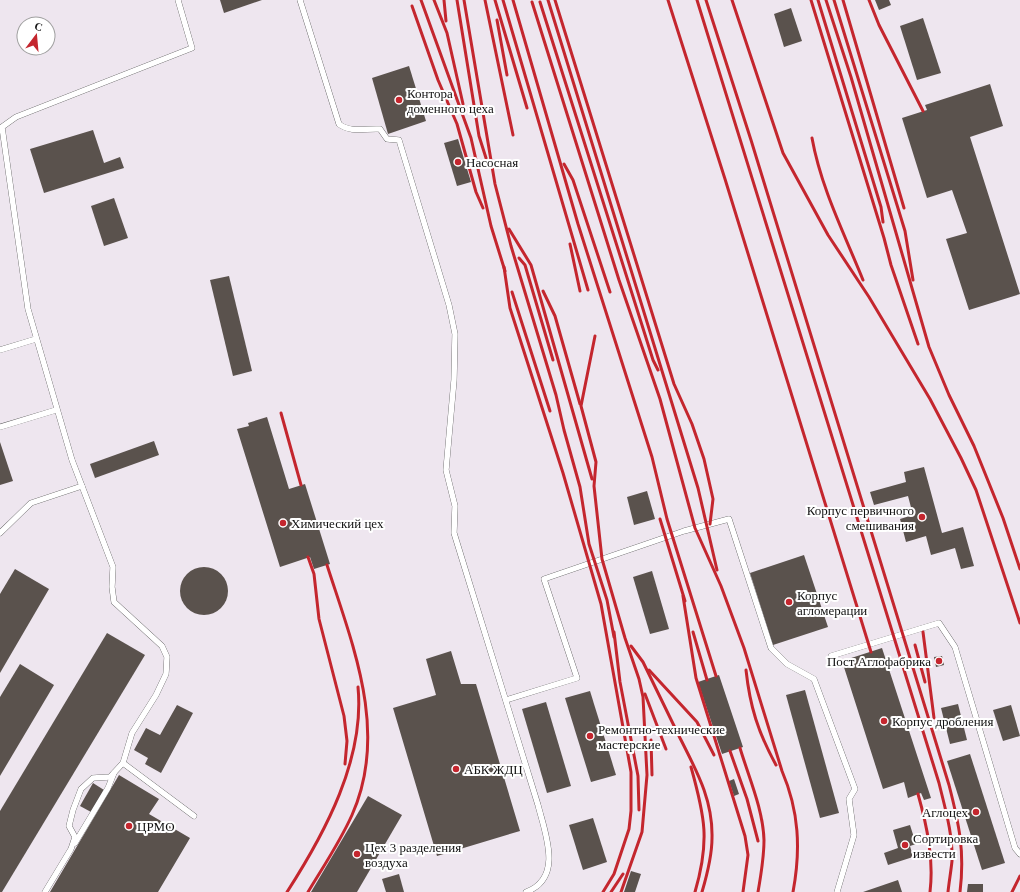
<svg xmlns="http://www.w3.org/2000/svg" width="1020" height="892" viewBox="0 0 1020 892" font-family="'Times New Roman',serif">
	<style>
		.industrial { fill: #eee6ef; fill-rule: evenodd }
		.building { fill: #5a524d }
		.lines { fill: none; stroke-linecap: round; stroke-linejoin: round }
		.service-casing { stroke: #444; stroke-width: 6 }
		.service { stroke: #fff; stroke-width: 5.5 }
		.rail { stroke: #c4262e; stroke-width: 3 }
		.poi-dot { fill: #c4262e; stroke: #fff; stroke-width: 1.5 }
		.labels { text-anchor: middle; stroke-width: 4; stroke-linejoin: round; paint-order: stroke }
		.poi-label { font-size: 13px; fill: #111; stroke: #fff; text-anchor: start }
	</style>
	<rect width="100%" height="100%" fill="#fffdf5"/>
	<!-- industrial -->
	<path class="industrial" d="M0 0H1020V892H0ZM24 24H48V48H24Z"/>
	<!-- building -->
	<g class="building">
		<polygon points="220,0 262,0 224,13"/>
		<polygon points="875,0 889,0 891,5 879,10"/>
		<polygon points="791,8 802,41 784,47 774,14"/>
		<polygon points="923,18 941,73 917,80 900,26"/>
		<polygon points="409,66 426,121 388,134 372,78"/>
		<polygon points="990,84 1003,126 970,137 1020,294 969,310 946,239 967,233 952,190 927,198 902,118 927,110 925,105"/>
		<polygon points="93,130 104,163 120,157 124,168 44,193 30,149"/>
		<polygon points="458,139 471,182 457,186 444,143"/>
		<polygon points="114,198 128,238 104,246 91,206"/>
		<polygon points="229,276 252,371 233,376 210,280"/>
		<polygon points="267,417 289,489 305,484 330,564 314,569 310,557 280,567 237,429 249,426 248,423"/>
		<polygon points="154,441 159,455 95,478 90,464"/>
		<polygon points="0,442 13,481 0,485"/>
		<polygon points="924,467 942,533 963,527 974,566 961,569 955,548 931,555 926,536 906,542 900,519 913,515 908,496 874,505 870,492 906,482 904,472"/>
		<polygon points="647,491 655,519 634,525 627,497"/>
		<polygon points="804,555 828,627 773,645 750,573"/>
		<circle cx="204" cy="591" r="24"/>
		<polygon points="15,569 49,589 0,673 0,594"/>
		<polygon points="652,571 669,629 650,634 633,577"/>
		<polygon points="107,633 145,655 2,892 0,892 0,811"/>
		<polygon points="882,648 931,798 924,800 921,793 908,798 904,782 883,789 842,661"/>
		<polygon points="451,651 461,684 476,684 520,831 437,856 393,708 436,695 426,659"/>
		<polygon points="942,656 944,665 936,667 934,657"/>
		<polygon points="20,664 54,685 0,776 0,697"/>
		<polygon points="719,675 743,747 722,754 698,682"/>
		<polygon points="805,690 839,813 820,818 786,695"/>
		<polygon points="590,691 616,775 591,782 565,698"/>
		<polygon points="546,702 571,786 547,793 522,709"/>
		<polygon points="958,704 967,740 950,744 941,708"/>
		<polygon points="177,705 193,713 161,773 145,764 148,758 134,750 146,728 160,735"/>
		<polygon points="1011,705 1020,736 1003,741 993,710"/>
		<polygon points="970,754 1005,863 982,870 947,761"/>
		<polygon points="119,775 159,799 149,814 190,838 158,892 50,892"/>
		<polygon points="734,779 739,794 734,796 729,781"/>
		<polygon points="93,783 104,790 91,812 80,806"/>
		<polygon points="368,796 402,815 357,892 311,892"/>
		<polygon points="593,818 607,862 583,870 569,825"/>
		<polygon points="910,825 916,844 910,846 913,857 888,865 884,853 898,848 893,830"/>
		<polygon points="631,871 641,874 635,892 624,892"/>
		<polygon points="399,874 404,892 386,892 382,879"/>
		<polygon points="898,880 902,892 863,892"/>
		<polygon points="968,884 983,884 983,892 967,892"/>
	</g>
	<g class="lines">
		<!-- service casing -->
		<g class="service-casing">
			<g id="service">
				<path d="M300 0 339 124C350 133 366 128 380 129L387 139 399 140 449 305 455 334 454 380 446 470 455 506 454 533 538 805C545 833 564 878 526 892"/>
				<polyline points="0,350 36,339"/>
				<polyline points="0,427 56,410"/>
				<polyline points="0,533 31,503 82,486"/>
				<polyline points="831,656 939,623 955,647 1015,848 1020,854"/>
				<polyline points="506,700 577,678 544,579 684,531 729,519 771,648 787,664 814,679 855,789 849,799 854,835 837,892"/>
				<polyline points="123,763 194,816"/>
				<polyline points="75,843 108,788 114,773"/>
				<polyline points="45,892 71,849 75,837 69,826 73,810 81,789 93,778 110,777 123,763 132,733 156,695 166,674 167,657 162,646 114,602 112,587 113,567 72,460 28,309 2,127 16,117 192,48 178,0"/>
			</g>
		</g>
		<!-- service -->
		<use href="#service" class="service"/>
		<!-- rail -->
		<g class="rail">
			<polyline points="421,0 471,138 491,226 505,271"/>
			<polyline points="434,0 447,33 463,104"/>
			<polyline points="444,0 446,21"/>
			<polyline points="457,0 479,136 486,158"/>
			<polyline points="464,0 495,184 511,246 556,395 564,430 580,487 589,544 607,600 614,637"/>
			<polyline points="485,0 513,135"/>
			<polyline points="495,0 527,108"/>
			<polyline points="503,0 588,290"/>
			<polyline points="513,0 578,224 652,457 667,519 716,676"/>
			<polyline points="548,0 698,488 717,570"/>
			<polyline points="555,0 674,384 692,424 704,459 713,499 710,524"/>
			<polyline points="668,0 725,179 871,652"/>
			<path d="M697 0 939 783C945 808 953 834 952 861 951 871 949 882 948 892"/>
			<path d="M706 0 751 140 949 785C959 824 965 851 960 892"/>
			<polyline points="732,0 783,153 828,235 869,297 930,399 961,458 976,490 1020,623"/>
			<polyline points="811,0 884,238 891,265 918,344"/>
			<polyline points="818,0 881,207 883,222"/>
			<polyline points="826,0 851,77 929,347 949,395 974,446 1003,518 1020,569"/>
			<polyline points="834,0 905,231 913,280"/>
			<polyline points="843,0 904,208"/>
			<polyline points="869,0 879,25 923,111"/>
			<path d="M532 2 619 280 660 399 695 528 721 586 744 648 782 771C799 811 801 849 793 892"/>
			<polyline points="540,2 653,360 658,370"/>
			<polyline points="412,6 438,80 457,124 476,192 483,208"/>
			<polyline points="497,20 507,75"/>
			<path d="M812 138C821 188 844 233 863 280"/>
			<polyline points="564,164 573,180 610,292"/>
			<polyline points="509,229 531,265 592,479"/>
			<polyline points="570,244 580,291"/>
			<polyline points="519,258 525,265 553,360"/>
			<polyline points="504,267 510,308 563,473 601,604 631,772 631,811 629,829 614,874 603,892"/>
			<polyline points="543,291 555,316 580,404"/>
			<polyline points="512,292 550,411"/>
			<polyline points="595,336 581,406 596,462 594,486 602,559 625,638 639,679 643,697 647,775 642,832 621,892"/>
			<polyline points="281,413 301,485"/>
			<polyline points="660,519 685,601"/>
			<polyline points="308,557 314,574 319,619 344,716 347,741 345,764"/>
			<polyline points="683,596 696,678 745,836 748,855 743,892"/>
			<polyline points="614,632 620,682 638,776 639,810"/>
			<polyline points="693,632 707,680"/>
			<polyline points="923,632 934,718"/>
			<polyline points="915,645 925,682"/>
			<path d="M631 646 643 662C655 687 667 711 679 736 696 770 713 799 712 838 712 857 707 875 702 892"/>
			<polyline points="649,670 697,722 714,755"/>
			<path d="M746 670C750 707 758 732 776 765"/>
			<polyline points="645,694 666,749"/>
			<polyline points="651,740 652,775"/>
			<path d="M740 748C749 778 763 809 764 840 764 858 761 875 758 892"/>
			<polyline points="730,751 747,799 758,841"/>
			<path d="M691 767C705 817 710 841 695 892"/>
			<path d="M918 794C927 826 934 859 930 892"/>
			<path d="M287 892C325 833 365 759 358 687"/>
			<path d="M308 892C323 867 340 842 352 815 389 732 353 646 327 565"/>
			<polyline points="611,892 623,874"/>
			<polyline points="1012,892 1020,876"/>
		</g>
	</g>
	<!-- markers -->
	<g class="poi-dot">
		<circle cx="399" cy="100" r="4"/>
		<circle cx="458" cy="162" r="4"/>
		<circle cx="922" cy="517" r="4"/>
		<circle cx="283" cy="523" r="4"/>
		<circle cx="789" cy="602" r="4"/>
		<circle cx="939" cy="661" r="4"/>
		<circle cx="884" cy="721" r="4"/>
		<circle cx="590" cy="736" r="4"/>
		<circle cx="456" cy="769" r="4"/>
		<circle cx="976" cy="812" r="4"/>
		<circle cx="129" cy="826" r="4"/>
		<circle cx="905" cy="845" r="4"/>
		<circle cx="357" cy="854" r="4"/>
	</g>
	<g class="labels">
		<!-- poi labels -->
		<g class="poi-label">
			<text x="407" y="98">Контора<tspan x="407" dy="15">доменного цеха</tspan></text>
			<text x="466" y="167">Насосная</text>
			<text x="914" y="515" text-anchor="end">Корпус первичного<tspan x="914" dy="15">смешивания</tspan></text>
			<text x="291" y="528">Химический цех</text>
			<text x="797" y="600">Корпус<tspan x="797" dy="15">агломерации</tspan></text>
			<text x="931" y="666" text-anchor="end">Пост Аглофабрика</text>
			<text x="892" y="726">Корпус дробления</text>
			<text x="598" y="734">Ремонтно-технические<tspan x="598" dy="15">мастерские</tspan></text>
			<text x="464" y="774">АБК ЖДЦ</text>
			<text x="968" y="817" text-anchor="end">Аглоцех</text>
			<text x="137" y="831">ЦРМО</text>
			<text x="913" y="843">Сортировка<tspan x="913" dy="15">извести</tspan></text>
			<text x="365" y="852">Цех 3 разделения<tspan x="365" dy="15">воздуха</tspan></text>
		</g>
	</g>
	<!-- north arrow -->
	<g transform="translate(36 36) rotate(16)"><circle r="19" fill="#ffffff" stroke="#a0a0a0"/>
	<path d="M0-3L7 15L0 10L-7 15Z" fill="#c4262e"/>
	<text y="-6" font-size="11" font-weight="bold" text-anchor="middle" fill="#111111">С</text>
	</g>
</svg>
